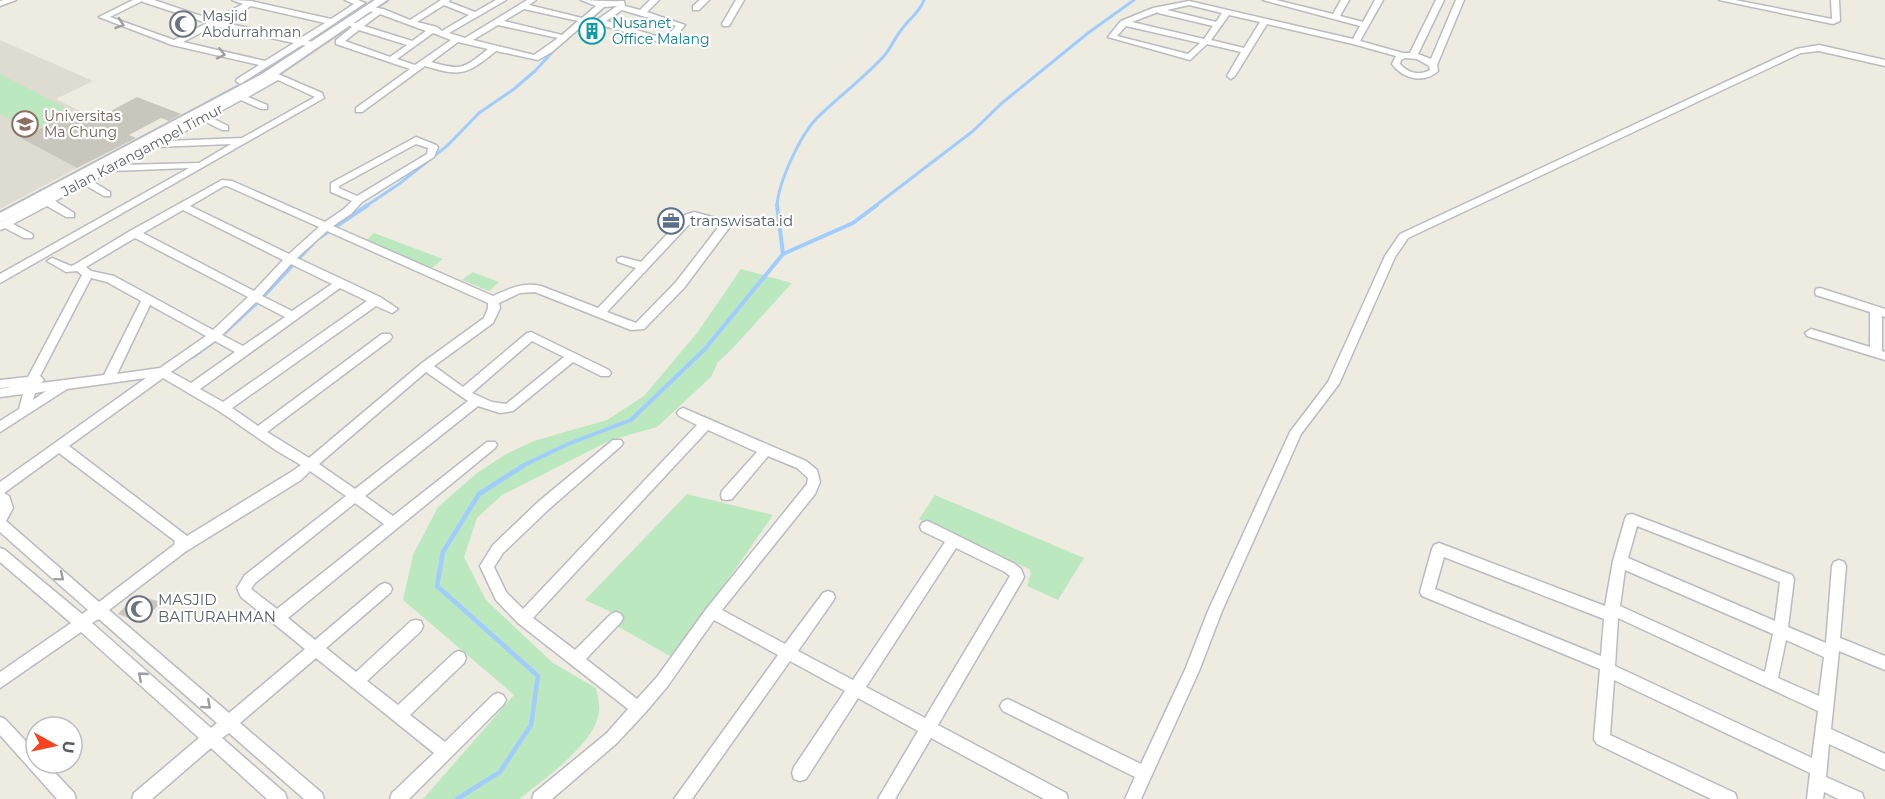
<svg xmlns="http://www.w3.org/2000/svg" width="1885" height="799" viewBox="0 0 1885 799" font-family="Montserrat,sans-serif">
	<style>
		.education { fill: #dedcd0 }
		.green { fill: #bbe8bf }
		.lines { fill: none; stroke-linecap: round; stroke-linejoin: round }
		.stream-far2 { stroke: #a0ccff; stroke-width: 3 }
		.stream-far1 { stroke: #a0ccff; stroke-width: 4 }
		.stream { stroke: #a0ccff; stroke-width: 4.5 }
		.building { fill: #c9c6be }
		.street-casing { stroke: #b9bbc1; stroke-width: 3 }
		.secondary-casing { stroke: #babdc4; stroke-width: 4 }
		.street { fill: #fff; fill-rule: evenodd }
		.secondary { fill: #fff; fill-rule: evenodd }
		.oneway { stroke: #9c9ea1 }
		.labels { text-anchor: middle; stroke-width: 4.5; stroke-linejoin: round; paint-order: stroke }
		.far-worship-label { font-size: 14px; fill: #5b616d; stroke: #fff; text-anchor: start }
		.far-culture-label { font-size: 14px; fill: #0d838f; stroke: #fff; text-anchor: start }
		.far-education-label { font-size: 14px; fill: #785e54; stroke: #fff; text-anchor: start }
		.far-street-label { font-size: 14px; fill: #5a5d63; stroke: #fff }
		.service-label { font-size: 15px; fill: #4e5e75; stroke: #fff; text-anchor: start }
		.worship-label { font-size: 15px; fill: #5b616d; stroke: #fff; text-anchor: start }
	</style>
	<rect width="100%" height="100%" fill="#eeece1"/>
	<!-- education -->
	<polygon class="education" points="0,40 93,81 56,99 78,110 22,138 77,168 0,209"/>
	<!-- green -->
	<g class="green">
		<polygon points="0,74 72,111 34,130 0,114"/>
		<polygon points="374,233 443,259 429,270 366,240"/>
		<path d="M741 269 792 283 732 349 718 362 711 377 657 427 611 440 502 495 477 518 464 557 486 600 553 663 596 688C597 695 600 703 599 711 596 744 545 777 520 799H423L514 695 403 600 413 555 438 507 477 473 506 454 534 441 607 420 644 396 697 333Z"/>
		<polygon points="473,272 499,282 489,291 462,280"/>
		<polygon points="687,494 773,515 706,611 670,656 615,625 622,617 585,600"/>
		<polygon points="935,495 1084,558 1058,600 1027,586 1031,573 1029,569 919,519"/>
	</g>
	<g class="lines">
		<!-- stream-far2 -->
		<g class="stream-far2">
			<polyline points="588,21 601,10 608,0"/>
			<polyline points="313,41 375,0"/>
			<polyline points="209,102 276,65"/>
			<polyline points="13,206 134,142"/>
			<polyline points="366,206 399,184 448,145 479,113 514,89 535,71 557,47"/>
			<path d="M777 206C778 183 800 136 816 119 838 97 863 79 884 56 891 48 895 37 902 29 909 19 920 12 924 0"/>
			<polyline points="875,206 973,131 1002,103 1088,33 1134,0"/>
		</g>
		<!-- stream-far1 -->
		<g class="stream-far1">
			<polyline points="777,205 783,254"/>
			<polyline points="0,213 16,205"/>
			<polyline points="221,336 261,299 317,239 368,205"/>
			<polyline points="192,357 213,342"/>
			<polyline points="520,467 568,444 631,420 705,349 783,254 853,223 877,205"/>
		</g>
		<!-- stream -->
		<polyline class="stream" points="457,799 500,772 531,725 538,676 437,586 443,552 479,494 523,466"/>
	</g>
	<!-- building -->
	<g class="building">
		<polygon points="137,97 181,114 169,121 161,118 129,135 136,138 77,168 21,138 78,110 96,119"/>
		<polygon points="136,595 161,602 142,623 118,614"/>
	</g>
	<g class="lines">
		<!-- street casing -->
		<g class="street-casing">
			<g id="street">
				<polygon points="4,0 16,0 0,6 0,1"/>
				<path d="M133 0H154L213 20 243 4 232 0 251 1 331 19 354 4 345 0H358L365 3 308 41 318 43V47L302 45 240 84 236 81 237 79 259 65 172 45 99 17ZM142 1 143 2 207 23 174 40 110 17ZM251 6 325 23 299 39 221 22ZM214 26 294 43 265 61 183 42Z"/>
				<path d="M441 0H450L449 2 475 12 496 0H506L449 33 465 38 527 0H536L529 5 582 18 596 6 581 0C595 0 607 2 621 1H624L625 6 640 10 650 0H659L647 12 685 25 672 42 663 43 597 24V20L617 6 604 7 552 52 538 60 496 51C466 75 462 77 425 66L362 112H356V108L410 69 336 44V40L352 27 349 25 350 23H356L373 12 367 10V6L383 9 410 20ZM444 5 469 15 442 31 437 27 417 22ZM524 9 578 21 562 35 504 21ZM622 10 676 26 666 38H663L606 21ZM380 14 426 31 412 41 364 26ZM498 25 558 38 534 55 473 40ZM359 30 407 45 390 57 345 41ZM433 33 451 40 415 65 397 59ZM458 42 488 49C463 69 462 71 431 62Z"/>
				<polygon points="700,0 709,0 699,10 693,10 693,6"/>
				<polygon points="736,0 744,0 729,26 723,26 722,24"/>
				<path d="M1263 0H1276L1333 14 1341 0H1349L1340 16 1363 22 1375 0H1383L1360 41 1403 53H1410L1436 0H1444L1418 54 1431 59 1456 0H1464L1437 65 1438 71C1424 84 1403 79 1392 64L1396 56 1353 44 1267 24 1235 76 1231 79 1227 76 1241 52 1207 44 1190 60 1108 37 1121 21 1153 8 1189 1 1353 39 1360 26ZM1189 5 1222 13 1216 22 1167 10ZM1158 12V13L1213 26 1204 39 1132 22ZM1229 15 1260 22 1244 48 1211 40ZM1126 26 1200 43 1188 54 1117 36ZM1405 58 1417 59 1429 66 1430 70C1419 76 1408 73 1400 64L1401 60Z"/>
				<polygon points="1719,0 1735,0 1832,19 1831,0 1839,0 1840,21 1833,24"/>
				<polygon points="1819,45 1885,60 1885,66 1819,51 1801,53 1408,238 1395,257 1339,384 1301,434 1222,611 1199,671 1141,799 1125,799 1135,777 1003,711 1000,706 1003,701 1008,699 1141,764 1185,670 1208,611 1290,432 1328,382 1385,256 1400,234 1796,49"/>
				<path d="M271 71 322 93 324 98 0 283V274L189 168 112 171 92 181 110 192V196H104L85 185 55 201 74 213V217H66L47 206 13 224 32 234 33 236 32 238H24L5 228 0 230V223L271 77 267 74ZM278 80 315 97 242 138 167 141 204 121 222 130H228V126L210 117 241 100 261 109H267V105L248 97ZM231 144 199 163 123 165 156 147Z"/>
				<path d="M416 137 436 145 438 147 434 157 362 202 351 214 333 226 493 296C508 289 523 282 541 286L598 308 636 268 618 262 617 260 618 258 622 257 641 262 685 215 694 212 731 222 732 224 684 288 644 329 631 330 535 292 520 293 499 303 500 308 493 323 434 366 463 387 527 333 531 332 609 370 611 373 609 376H601L573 362 513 411 500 413 478 406 365 496 393 516 487 442H495L497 445 495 448 288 618 315 640 380 585 385 583 390 585 392 589 390 593 326 648 356 672 411 621 416 620 421 621 423 626 421 631 367 681 398 705 454 653 459 651 464 653 466 658 464 663 410 715 445 742 493 695 498 693 503 695 506 700 503 705 409 799H390L392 793 434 753 316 658 240 723 322 793 324 799H304L229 733 222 738 285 793 287 799H267L211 748 152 799H132L134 793 199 738 81 632 0 688V672L71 623 0 562V548L5 550 82 614 88 610 0 532V482L146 378 67 389 0 432V421L19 409 23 394 0 397V389L11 387 0 388V380L28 377 82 275 77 271 66 272 47 261 52 258 71 266 74 265 130 231 222 180 232 181 325 222 344 209 352 201 331 192V183ZM416 144 428 148 427 154 357 196 339 188V186ZM224 186H227L319 227 289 254 190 206ZM183 210 283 260 254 291 143 233ZM695 218 720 225 676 282 636 323 607 312ZM327 231 488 303V308L484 318 422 363 309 458 267 432 390 340 392 337 390 334H382L258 426 232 408 376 306 392 313 398 309 380 297 297 258ZM135 238 248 297 213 330 114 276 91 271 86 267ZM291 264 332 284 292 311 262 296ZM91 278 107 282 141 301 104 375 41 383 44 380 40 376ZM340 288 367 301 223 402 200 389ZM256 302 285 317 243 346 222 335ZM150 305 206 336 160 368 117 374ZM215 341 235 352 191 383 171 372ZM532 341 564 357 506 404 492 402 472 393ZM426 372 468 401 355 489 319 464ZM163 378 219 411 277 451 301 465 291 472 187 536 69 446ZM46 391 33 400 35 393ZM59 453 175 541 174 545 99 602 6 521 13 508 9 496 4 493ZM310 471 346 496 245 575 237 588 241 597 305 649 229 713 109 610 185 552 301 480ZM355 503 384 524 277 609 251 589 255 583ZM99 619 217 723 211 728 92 623Z"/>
				<polygon points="1820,288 1885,309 1885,317 1882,316 1882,351 1885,352 1885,360 1807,336 1805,333 1811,329 1870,347 1870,312 1816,295 1815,292 1816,289"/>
				<path d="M683 408 806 461 817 470 820 482 815 494 722 610 785 644 823 593 828 591 833 593 835 597 833 601 798 651 853 680 945 542 922 531 920 527 922 523 927 521 932 523 1015 564 1021 569 1024 577 1022 581 938 725 1066 793 1068 799H1044L931 738 895 799H878L918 731 858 698 806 779 800 781 794 779 792 773 794 767 845 691 790 661 692 799H674L778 655 714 620 667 687 644 714 617 743 552 799H532L534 793 607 733 628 709 518 623 496 600 480 566 493 545 538 502 613 440H621L623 443 621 446 548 510 503 553 494 567 506 592 523 609 697 425 679 416 677 413 679 410ZM708 430 757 452 722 491 721 495 722 499 727 500 732 499 768 456 797 468 808 478 807 484 707 608 657 677 637 699 586 659 621 622 623 618 621 614 616 612 611 614 575 650 533 618ZM956 548 1005 572 1010 576 925 718 866 687Z"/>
				<path d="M1632 514 1792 575 1794 579 1788 627 1826 643 1832 566 1834 562 1839 560 1844 562 1846 566 1840 638 1885 656V670L1839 651 1831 729 1885 754V770L1829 744 1826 777 1862 793 1864 799H1838L1824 792 1823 799H1807L1810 773 1614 680 1610 735 1735 793 1737 799H1711L1597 744 1594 739 1600 669 1422 596 1420 592 1432 549 1434 545 1439 543 1605 606 1613 561 1625 519 1627 515ZM1637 526 1780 582 1775 621 1628 558ZM1444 557 1604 619 1601 656 1435 589ZM1625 570 1773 634 1765 672 1620 606ZM1618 618 1818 711 1812 758 1615 666ZM1786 640 1824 657 1819 696 1778 678Z"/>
				<polygon points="0,717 5,719 36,752 36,763 46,763 74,793 76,799 57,799 0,735"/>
			</g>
		</g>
		<!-- secondary casing -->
		<g class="secondary-casing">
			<polygon id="secondary" points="375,0 387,0 270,80 0,223 0,213 262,74"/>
		</g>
		<!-- street -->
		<use href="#street" class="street"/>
		<!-- secondary -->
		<use href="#secondary" class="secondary"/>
	</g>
	<!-- one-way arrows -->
	<defs><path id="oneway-chevron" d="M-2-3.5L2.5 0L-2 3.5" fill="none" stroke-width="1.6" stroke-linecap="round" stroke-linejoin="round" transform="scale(1.5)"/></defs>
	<g class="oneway">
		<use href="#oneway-chevron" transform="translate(120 24) rotate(19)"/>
		<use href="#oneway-chevron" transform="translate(221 54) rotate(13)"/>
		<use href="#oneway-chevron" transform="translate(60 577) rotate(40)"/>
		<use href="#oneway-chevron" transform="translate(142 676) rotate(-139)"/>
		<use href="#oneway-chevron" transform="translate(207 705) rotate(41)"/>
	</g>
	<!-- icons -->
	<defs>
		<g id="mosque-ring" transform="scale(1.35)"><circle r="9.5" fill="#fff" stroke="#6b7280" stroke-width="1.5"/><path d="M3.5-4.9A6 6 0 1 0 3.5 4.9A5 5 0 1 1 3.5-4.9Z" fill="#6b7280"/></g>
		<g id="building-ring" transform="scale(1.35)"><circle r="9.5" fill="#fff" stroke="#0f9aa8" stroke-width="1.5"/><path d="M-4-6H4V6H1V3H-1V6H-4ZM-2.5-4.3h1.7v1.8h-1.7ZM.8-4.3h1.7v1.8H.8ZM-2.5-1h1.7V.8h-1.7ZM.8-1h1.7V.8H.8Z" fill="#0f9aa8"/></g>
		<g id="university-ring" transform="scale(1.35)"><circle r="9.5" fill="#fff" stroke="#8d6e63" stroke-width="1.5"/><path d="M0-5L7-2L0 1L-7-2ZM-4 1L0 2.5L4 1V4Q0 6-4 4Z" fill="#8d6e63"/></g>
		<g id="office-ring" transform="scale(1.35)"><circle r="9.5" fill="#fff" stroke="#5c6f8a" stroke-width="1.5"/><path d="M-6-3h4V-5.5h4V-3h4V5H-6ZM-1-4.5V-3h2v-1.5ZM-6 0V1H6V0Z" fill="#5c6f8a"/></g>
	</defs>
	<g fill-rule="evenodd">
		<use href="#mosque-ring" x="183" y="24"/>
		<use href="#building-ring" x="592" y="31"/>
		<use href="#university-ring" x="25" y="124"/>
		<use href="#office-ring" x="671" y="221"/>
		<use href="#mosque-ring" x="139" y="609"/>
	</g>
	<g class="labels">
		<!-- far-worship labels -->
		<g class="far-worship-label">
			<text x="202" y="21">Masjid<tspan x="202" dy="16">Abdurrahman</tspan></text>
		</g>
		<!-- far-culture labels -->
		<g class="far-culture-label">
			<text x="612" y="28">Nusanet<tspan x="612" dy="16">Office Malang</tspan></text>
		</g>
		<!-- far-education labels -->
		<g class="far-education-label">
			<text x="44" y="121">Universitas<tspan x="44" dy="16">Ma Chung</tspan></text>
		</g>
		<!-- far-street labels -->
		<g class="far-street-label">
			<text transform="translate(142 150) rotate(-28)" y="5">Jalan Karangampel Timur</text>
		</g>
		<!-- service labels -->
		<g class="service-label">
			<text x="690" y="226">transwisata.id</text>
		</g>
		<!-- worship labels -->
		<g class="worship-label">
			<text x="158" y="605">MASJID<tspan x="158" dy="17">BAITURAHMAN</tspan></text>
		</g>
	</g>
	<!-- north arrow -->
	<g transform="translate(54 745) rotate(98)"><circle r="28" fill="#ffffff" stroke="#bdbec1" stroke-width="1.5"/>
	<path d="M0-4.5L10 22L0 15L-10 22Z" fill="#f7441e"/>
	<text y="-9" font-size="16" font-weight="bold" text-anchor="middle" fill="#5a5d63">U</text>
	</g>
</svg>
